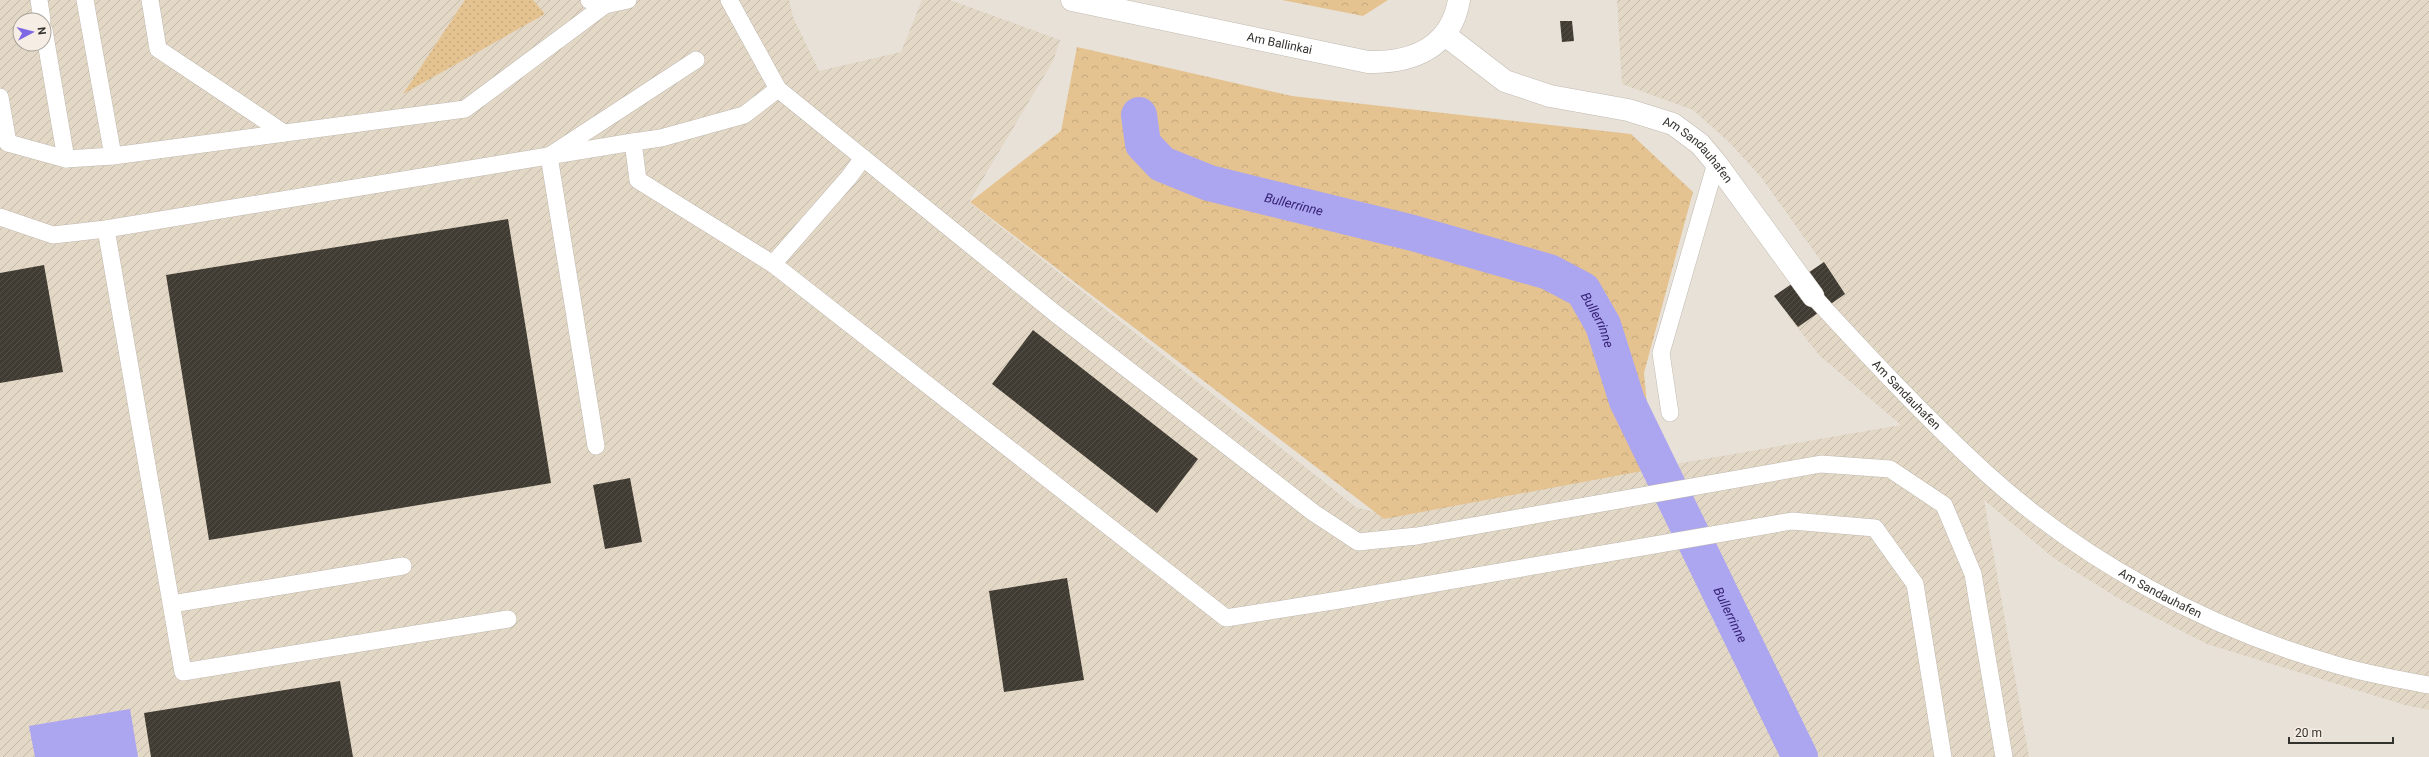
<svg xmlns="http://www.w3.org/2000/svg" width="2429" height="757" viewBox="0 0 2429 757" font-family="Roboto,sans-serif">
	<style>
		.industrial { fill: url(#industrial-furrows); fill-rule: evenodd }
		.grass { fill: url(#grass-dots) }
		.forest { fill: url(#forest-crowns) }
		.water { fill: #aca5ef }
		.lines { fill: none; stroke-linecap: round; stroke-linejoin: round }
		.canal { stroke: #aca5ef; stroke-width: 36 }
		.building { fill: url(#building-hatch) }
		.lane-casing { stroke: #c1bab0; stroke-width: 18 }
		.street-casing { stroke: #c1bab0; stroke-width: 23 }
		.lane { stroke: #fff; stroke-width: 17 }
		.street { stroke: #fff; stroke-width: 22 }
		.labels { text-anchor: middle; stroke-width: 4; stroke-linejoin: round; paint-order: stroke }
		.street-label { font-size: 12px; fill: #33312d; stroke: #f6eee4 }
		.water-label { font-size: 13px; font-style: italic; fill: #362175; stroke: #f6eee4 }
	</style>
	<defs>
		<pattern id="industrial-furrows" width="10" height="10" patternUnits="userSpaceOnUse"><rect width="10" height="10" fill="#e3d7c6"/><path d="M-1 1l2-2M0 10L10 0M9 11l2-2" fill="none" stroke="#c3b9aa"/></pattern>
		<pattern id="grass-dots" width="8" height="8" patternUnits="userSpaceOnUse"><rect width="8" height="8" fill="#e5c391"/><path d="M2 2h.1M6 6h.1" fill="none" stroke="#c5a87d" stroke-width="1.8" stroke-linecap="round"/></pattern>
		<pattern id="forest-crowns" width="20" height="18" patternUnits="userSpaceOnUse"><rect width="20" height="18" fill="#e5c391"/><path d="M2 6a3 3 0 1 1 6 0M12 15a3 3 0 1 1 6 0" fill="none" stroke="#c5a87d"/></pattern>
		<pattern id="building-hatch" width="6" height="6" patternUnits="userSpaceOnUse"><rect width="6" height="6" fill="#413c33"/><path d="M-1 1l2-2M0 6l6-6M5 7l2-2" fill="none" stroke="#545048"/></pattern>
	</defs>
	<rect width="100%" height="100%" fill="#e8e1d7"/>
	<!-- industrial -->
	<path class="industrial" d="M0 0H789L793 17 819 71 901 52 922 0H950L1060 40 1053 61 969 202 1357 508 1386 514 1901 425 1820 356 1788 316 1833 278 1761 177 1729 142 1693 110 1622 84 1617 0H2429V710L2405 705 2207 644 2123 601 2055 559 1984 500 2029 757H0ZM20 20H44V44H20Z"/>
	<!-- grass -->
	<polygon class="grass" points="465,0 533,0 545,14 403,94"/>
	<!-- forest -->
	<g class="forest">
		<polygon points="1282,0 1388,0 1363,16"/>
		<polygon points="1077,47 1292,96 1631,134 1693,192 1644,373 1653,469 1384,519 970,202 1061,131"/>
	</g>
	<!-- water -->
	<polygon class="water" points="130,709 138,757 35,757 29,726"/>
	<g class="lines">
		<!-- canal -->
		<path class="canal" id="s1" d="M1139 115 1143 144 1162 164 1209 183 1413 233 1549 272 1583 290 1603 325 1627 401 1800 757"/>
	</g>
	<!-- building -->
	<g class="building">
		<polygon points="1560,21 1572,21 1574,41 1562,42"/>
		<polygon points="508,219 551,483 209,540 166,275"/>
		<polygon points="1824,262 1845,294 1798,327 1774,296"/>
		<polygon points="44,265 63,372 0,383 0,273"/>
		<polygon points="1033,330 1198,459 1157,513 992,384"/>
		<polygon points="630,478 642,542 605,549 593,485"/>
		<polygon points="1067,578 1084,680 1004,692 989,591"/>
		<polygon points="340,681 353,757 151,757 144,713"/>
	</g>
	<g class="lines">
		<!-- lane casing -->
		<g class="lane-casing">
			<g id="lane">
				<polyline points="39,0 42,20"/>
				<polyline points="85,0 113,156 465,109 605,5"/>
				<polyline points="150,0 158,49 284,133"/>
				<polyline points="589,0 605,5 628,0"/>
				<polyline points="729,0 778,89 1056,314 1314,513 1358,542 1417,536 1821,464 1890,469 1944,505 1973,574 2004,757"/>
				<polyline points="44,30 66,159"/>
				<polyline points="0,97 8,143"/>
				<polyline points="0,133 8,143 66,159 113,156"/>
				<polyline points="633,142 638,180 773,264 849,177 863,158"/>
				<polyline points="0,217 53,235 106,229 633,142 661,138 744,115 778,89"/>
				<polyline points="106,229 183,672 508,619"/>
				<polyline points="773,264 1226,618 1339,600 1792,521 1875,528 1915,584 1943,757"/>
				<path id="s2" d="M1813 296C1869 357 1925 417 1986 473 2083 561 2205 627 2330 663 2362 673 2396 679 2429 685"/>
				<polyline points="1670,413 1661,353 1716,163"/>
				<polyline points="596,446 549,156 696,60"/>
				<polyline points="172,604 403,566"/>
			</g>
		</g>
		<!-- street casing -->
		<g class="street-casing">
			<g id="street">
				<path id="s3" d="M1072 0 1368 62C1412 63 1451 48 1459 0"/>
				<path id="s4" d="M1445 35 1505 81 1550 96 1628 110 1673 124 1700 144 1716 163 1813 296"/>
			</g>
		</g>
		<!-- lane -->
		<use href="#lane" class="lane"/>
		<!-- street -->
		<use href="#street" class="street"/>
	</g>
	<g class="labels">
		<!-- street labels -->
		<g class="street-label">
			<text dy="4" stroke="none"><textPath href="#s3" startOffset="212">Am Ballinkai</textPath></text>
			<text dy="4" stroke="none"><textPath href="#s4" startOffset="285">Am Sandauhafen</textPath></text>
			<text dy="4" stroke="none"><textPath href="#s2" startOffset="136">Am Sandauhafen</textPath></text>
			<text dy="4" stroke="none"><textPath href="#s2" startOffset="460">Am Sandauhafen</textPath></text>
		</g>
		<!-- water labels -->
		<g class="water-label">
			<text dy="5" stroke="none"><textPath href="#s1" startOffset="195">Bullerrinne</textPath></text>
			<text dy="5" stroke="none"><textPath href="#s1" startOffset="531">Bullerrinne</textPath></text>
			<text dy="5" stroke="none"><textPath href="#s1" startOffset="855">Bullerrinne</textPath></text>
		</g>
	</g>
	<!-- north arrow -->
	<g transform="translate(32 32) rotate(83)"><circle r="19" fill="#f6eee4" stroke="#a8a29b"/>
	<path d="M0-3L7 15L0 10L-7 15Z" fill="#7e68e3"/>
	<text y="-6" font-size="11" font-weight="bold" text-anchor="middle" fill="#33312d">N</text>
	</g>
	<!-- scale -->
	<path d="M2289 737v6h104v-6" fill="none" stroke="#33312d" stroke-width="2"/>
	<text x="2295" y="737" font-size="12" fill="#33312d" stroke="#f6eee4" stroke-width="3" paint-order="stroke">20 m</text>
</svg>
